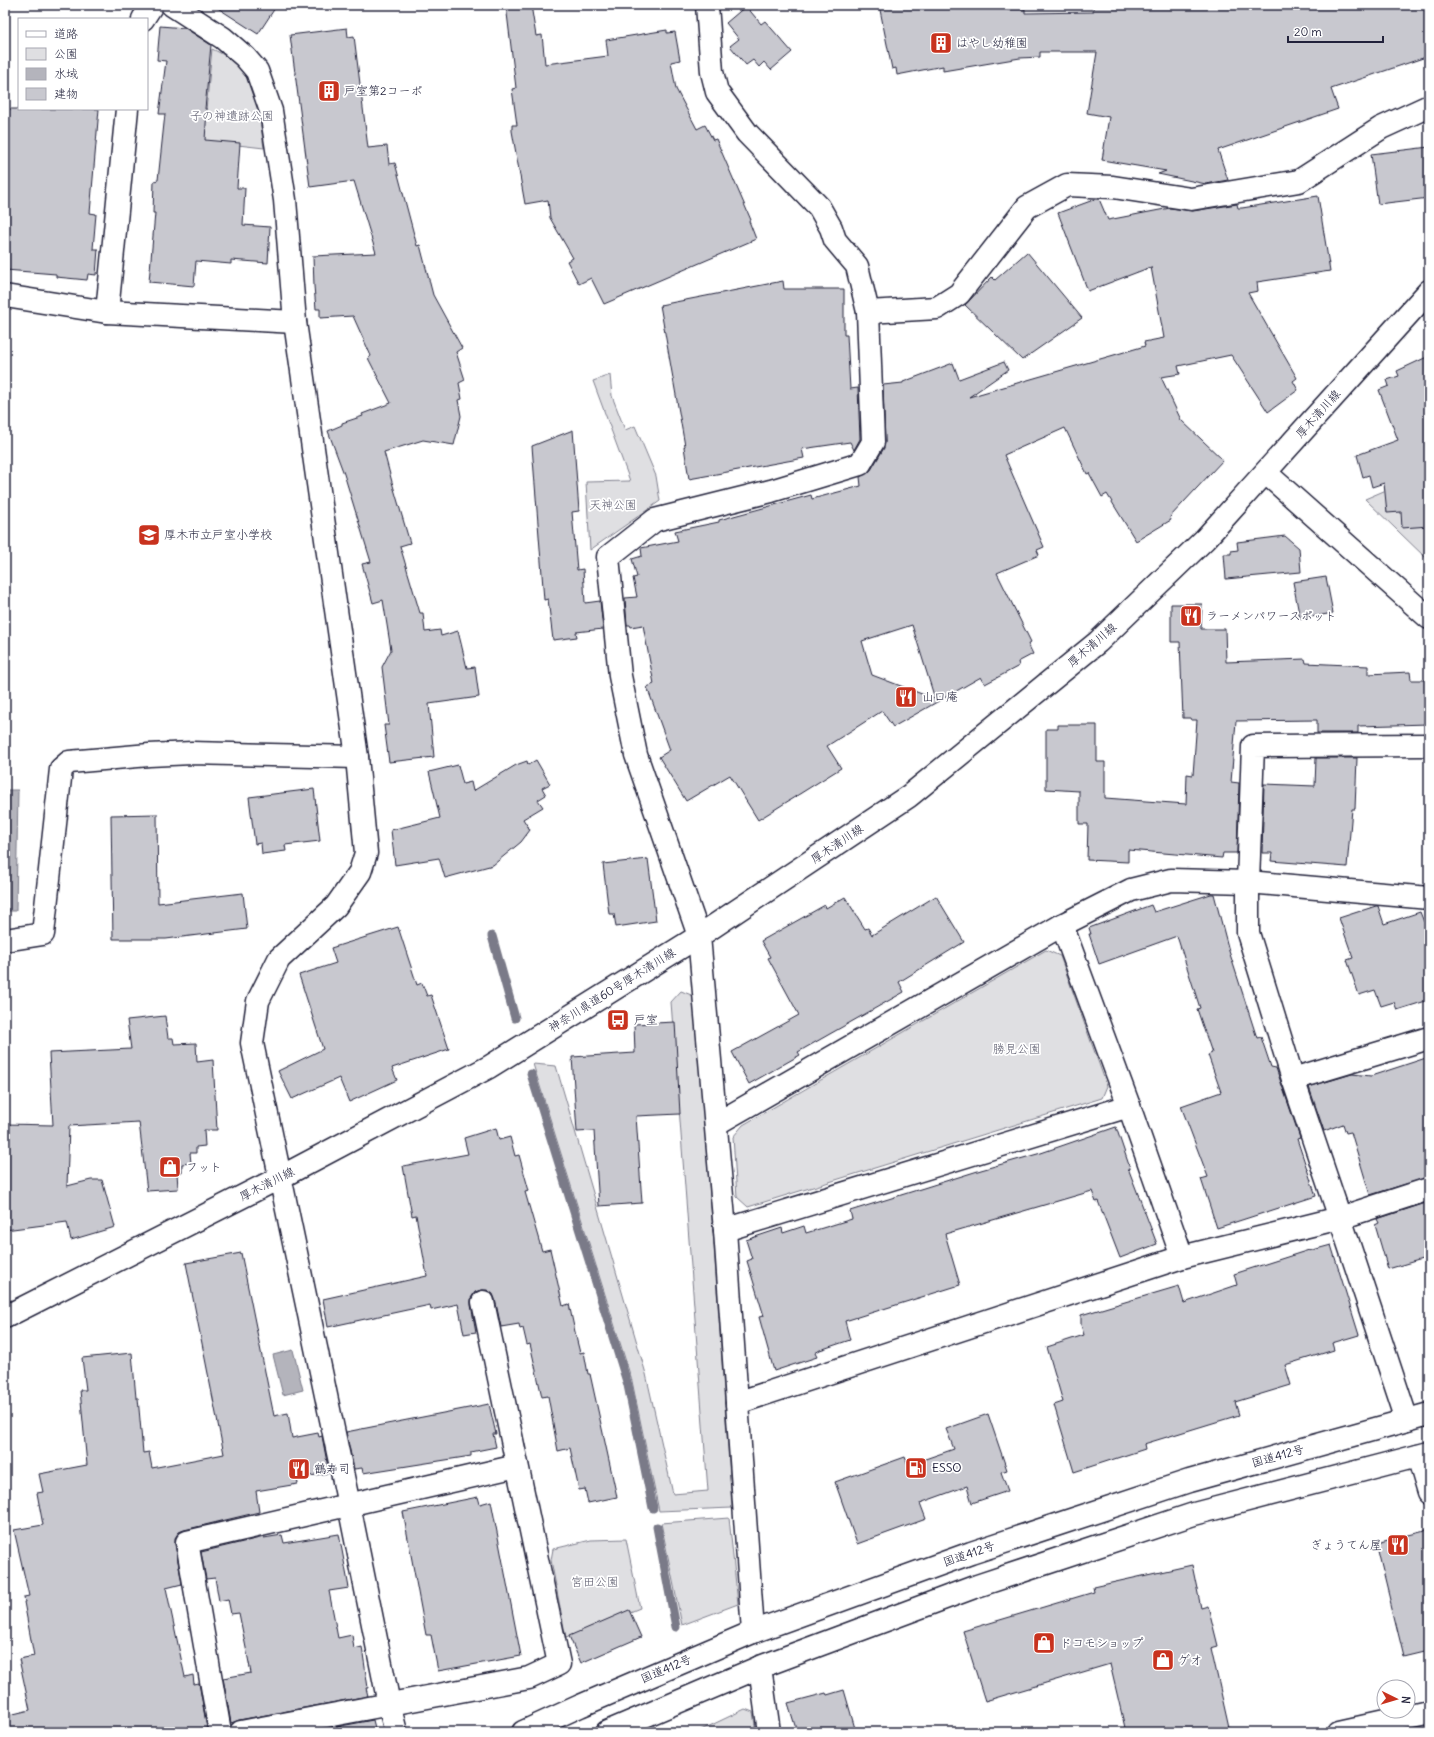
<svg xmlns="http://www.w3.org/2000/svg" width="1434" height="1737" viewBox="0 0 1434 1737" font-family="Delius,'Klee One',sans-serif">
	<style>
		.green { fill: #dfdfe2; stroke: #80808e }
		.water { fill: #b4b4bc; stroke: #7a7a88 }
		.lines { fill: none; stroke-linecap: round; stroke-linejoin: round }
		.stream { stroke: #7a7a88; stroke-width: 9 }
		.building { fill: #c8c8cf; stroke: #22223b; fill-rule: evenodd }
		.minor-casing { stroke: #22223b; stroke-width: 25 }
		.tertiary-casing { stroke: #22223b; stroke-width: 25 }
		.primary-casing { stroke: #22223b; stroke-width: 25 }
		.trunk-casing { stroke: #22223b; stroke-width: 25 }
		.minor { stroke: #fff; stroke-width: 22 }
		.tertiary { stroke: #fff; stroke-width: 22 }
		.primary { stroke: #fff; stroke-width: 22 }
		.trunk { stroke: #fff; stroke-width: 22 }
		.labels { text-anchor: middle; stroke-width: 3.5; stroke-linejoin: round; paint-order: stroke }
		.poi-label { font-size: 12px; fill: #22223b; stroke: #fff; text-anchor: start }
		.park-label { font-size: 12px; fill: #5b5b6d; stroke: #fff }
		.street-label { font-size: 12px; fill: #22223b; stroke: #fff }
	</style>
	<rect width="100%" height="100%" fill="#fff"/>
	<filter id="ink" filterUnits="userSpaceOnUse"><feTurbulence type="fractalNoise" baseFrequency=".025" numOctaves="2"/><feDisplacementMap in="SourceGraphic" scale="8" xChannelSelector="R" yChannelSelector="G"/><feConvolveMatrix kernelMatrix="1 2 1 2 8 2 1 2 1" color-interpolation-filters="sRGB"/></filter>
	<g filter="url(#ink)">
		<!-- green -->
		<g class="green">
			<path d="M212 49C223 54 242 64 247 74 259 96 260 124 264 148L203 141Z"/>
			<polygon points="610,375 612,396 625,430 635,426 656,476 660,501 590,550 586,482 630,481 593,381"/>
			<polygon points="1426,473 1429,501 1429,561 1365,499"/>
			<polygon points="1046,950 1060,956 1107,1086 1102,1098 748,1207 737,1197 733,1137 743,1125"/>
			<polygon points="681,991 694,996 713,1232 732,1508 659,1511 632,1381 533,1064 556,1066 646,1374 673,1494 708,1491 671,1002"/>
			<polygon points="729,1518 738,1604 682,1625 661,1523"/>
			<polygon points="626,1539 640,1608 566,1638 551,1560 553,1549 591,1540"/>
			<polygon points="745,1709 753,1712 756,1732 701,1732 701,1730"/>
		</g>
		<!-- water -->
		<g class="water">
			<polygon points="5,790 18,790 16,911 5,911"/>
			<polygon points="293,1350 303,1390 283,1395 273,1355"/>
		</g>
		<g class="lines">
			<!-- stream -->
			<g class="stream">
				<polyline points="492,936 515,1018"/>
				<polyline points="531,1074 628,1385 653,1508"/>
				<polyline points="657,1527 676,1627"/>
			</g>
		</g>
		<!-- building -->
		<g class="building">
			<polygon points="213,5 277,5 258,34"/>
			<polygon points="506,5 531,5 536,36 542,35 545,64 608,56 606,40 667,30 667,33 675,32 680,60 671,62 676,89 697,129 705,125 713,140 716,139 751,220 749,221 756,239 604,304 591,278 579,284 567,261 573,258 550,218 548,200 525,204 512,131 512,125 517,125 512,89 516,88"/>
			<polygon points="879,5 999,5 999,9 1025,9 1025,13 1093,12 1093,5 1429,5 1429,56 1331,89 1338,109 1218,150 1228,180 1206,184 1158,174 1166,171 1102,160 1109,117 1087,113 1097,52 1040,52 1040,57 1020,58 943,71 943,66 897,75 896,68 892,69"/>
			<polygon points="746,6 761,24 765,21 792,52 771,70 764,62 759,67 753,60 746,65 730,46 739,39 726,23"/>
			<polygon points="160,26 185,28 211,45 205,109 207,109 205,140 240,143 237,188 245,188 243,225 270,227 268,263 231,260 231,264 196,261 194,286 149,282 155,213 153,213 154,181 158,180 165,114 159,114 166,61 157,60"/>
			<polygon points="347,28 348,37 354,36 368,148 387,146 389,164 395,163 417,246 420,245 433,295 462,348 456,352 465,380 459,383 462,399 458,400 461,416 454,445 423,440 384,452 392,482 410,543 400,546 420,613 423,613 425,632 440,630 441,636 458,631 467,668 475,667 479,697 429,704 434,757 389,762 384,725 389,725 382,667 391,650 383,600 373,603 362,564 371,562 344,474 328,431 342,425 342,423 363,416 362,414 391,403 368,358 371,356 353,316 320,318 320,309 316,309 314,286 313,256 376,253 354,181 310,187 290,35"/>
			<polygon points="5,109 99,109 90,213 96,214 93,249 98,249 96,275 88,274 87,280 56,277 56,274 5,270"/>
			<polygon points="1429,147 1429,198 1378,204 1371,154"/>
			<path d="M1318 196 1330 271 1257 282 1258 291 1248 293 1297 378 1293 381 1298 390 1268 412 1231 355 1178 366 1180 374 1161 377 1181 420 1223 460 1170 517 1171 520 1136 541 1107 494 1102 497 1089 473 1087 474 1065 428 1004 455 1044 547 1037 550 1039 555 997 573 1031 642 1028 644 1033 654 1018 662 1019 666 985 684 981 677 893 727 882 711 827 746 841 768 758 820 730 775 686 801 659 757 670 750 647 687 654 684 643 625 631 627 630 625H627L625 598 637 597 633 578 637 577 632 559 642 556 641 548 678 541 675 531 719 522V520L811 495 812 499 861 486 860 477 871 470 884 448 885 442 883 385 903 383V382L953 363 959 379 1004 362 1008 370 969 397 1145 346 1144 342 1164 338 1151 267 1088 291 1058 213 1096 199H1099L1108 220 1170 208 1193 211 1237 204 1238 208H1242ZM912 625 935 699 872 675 862 641Z"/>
			<polygon points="1027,252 1082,318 1022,360 965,305 992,277 995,280"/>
			<polygon points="783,281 784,289 844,289 844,335 847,335 850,389 858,388 860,439 854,450 850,442 802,449 804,458 689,479 684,447 685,446 660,305"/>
			<polygon points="1429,356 1429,526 1402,528 1401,512 1387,513 1384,483 1372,487 1369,475 1363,477 1357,455 1398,440 1379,390 1389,386 1387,380 1399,376 1397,371"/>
			<polygon points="573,430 579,511 572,512 577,570 583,569 585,603 600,601 603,629 576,632 577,637 553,640 548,599 544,600 532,446"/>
			<polygon points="1285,536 1299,548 1301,572 1226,579 1224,554 1231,554 1231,551 1238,550 1237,542"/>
			<polygon points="1326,577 1333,613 1300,619 1293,582"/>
			<polygon points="1171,604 1202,604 1201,629 1225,629 1226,662 1305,659 1306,663 1368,666 1368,674 1410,672 1411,680 1428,680 1429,724 1358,726 1358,733 1317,733 1317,720 1236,721 1231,782 1239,783 1237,853 1223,853 1222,858 1128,850 1128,862 1087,860 1088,824 1079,824 1079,791 1046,789 1046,729 1058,729 1058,725 1097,725 1097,762 1105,762 1105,798 1186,804 1187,774 1193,775 1197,720 1191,720 1190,718 1183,718 1180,642 1171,642"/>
			<polygon points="1316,758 1357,758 1355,809 1352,809 1347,867 1271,861 1272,853 1262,853 1264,784 1315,786"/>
			<polygon points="536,760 550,784 542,788 546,795 538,800 543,807 523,819 530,830 521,842 493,865 445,878 439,858 395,865 391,830 440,818 429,772 458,765 463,784 471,782 473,791 516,765 527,761 528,765"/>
			<polygon points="314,789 320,841 285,845 286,851 262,854 261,843 255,844 249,797"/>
			<polygon points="157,814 158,903 243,893 247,929 166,939 113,939 111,815"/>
			<polygon points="648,859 656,921 616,927 614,914 609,914 603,864"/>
			<polygon points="1211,894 1214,894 1229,951 1257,1038 1261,1037 1271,1067 1276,1068 1300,1138 1297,1139 1316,1196 1217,1228 1201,1179 1208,1177 1181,1106 1221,1092 1208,1055 1212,1053 1197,1009 1200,1008 1177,936 1099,964 1089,934 1091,934 1089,928 1151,905 1154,912"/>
			<polygon points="936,896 964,942 899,982 904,992 798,1052 800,1055 749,1084 732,1052 799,1015 768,958 770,957 761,941 825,905 826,908 845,897 865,929 868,928 872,935"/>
			<polygon points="1376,906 1378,906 1384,924 1420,912 1424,922 1429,921 1429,1000 1397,1010 1394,1002 1381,1006 1375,990 1359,995 1347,960 1353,958 1339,918"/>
			<polygon points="398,927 417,985 422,983 427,996 431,995 449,1049 392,1068 397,1080 349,1102 339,1078 292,1099 278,1071 323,1049 299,975 336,963 331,948"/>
			<polygon points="165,1016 168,1038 173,1038 174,1044 196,1043 197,1062 213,1060 217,1130 204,1130 205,1146 196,1147 196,1153 190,1153 191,1163 182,1164 182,1172 177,1172 178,1189 147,1191 139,1122 69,1126 67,1186 91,1180 102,1180 115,1227 71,1240 67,1222 5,1230 5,1124 53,1125 49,1053 131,1049 127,1020"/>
			<polygon points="675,1022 680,1114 636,1116 642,1203 599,1206 594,1131 577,1132 572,1057 635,1053 634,1024"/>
			<polygon points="1429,1057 1429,1177 1370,1195 1351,1132 1346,1133 1343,1124 1324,1131 1309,1087 1352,1074 1371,1076"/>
			<polygon points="1116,1127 1130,1168 1128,1168 1157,1244 1120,1258 1098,1201 1096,1202 1092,1191 945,1234 960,1285 845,1321 850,1340 820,1350 815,1353 817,1357 774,1371 759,1317 764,1316 747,1261 752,1259 746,1240 782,1228 783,1233 804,1226 806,1233 852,1219 850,1211 981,1170 1041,1153"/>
			<polygon points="496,1128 499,1140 510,1137 515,1156 519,1155 529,1191 525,1192 542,1251 550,1249 563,1306 569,1304 577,1341 580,1353 584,1352 588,1374 590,1374 617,1497 588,1503 585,1489 579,1490 570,1448 558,1451 548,1396 542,1397 530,1344 527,1345 523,1328 520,1329 519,1324 501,1327 495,1299 493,1294 487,1290 481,1290 475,1292 471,1298 471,1305 476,1332 464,1334 458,1304 431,1310 430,1305 328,1327 323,1299 427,1276 416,1215 412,1216 403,1166 468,1154 464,1138"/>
			<polygon points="1429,1202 1429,1257 1388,1269 1375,1225 1379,1223 1377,1219"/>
			<polygon points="1331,1245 1359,1335 1332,1343 1334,1350 1285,1365 1291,1385 1235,1402 1239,1415 1144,1444 1145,1449 1074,1472 1054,1405 1063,1402 1047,1347 1084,1335 1081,1325 1081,1315 1179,1286 1184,1303 1237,1285 1234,1274 1309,1250 1309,1251"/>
			<polygon points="241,1253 274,1416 288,1413 292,1438 318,1433 319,1437 322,1436 329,1473 297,1478 298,1484 256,1491 259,1512 184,1530 179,1532 175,1538 175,1544 182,1584 166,1588 185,1677 193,1675 194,1684 199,1683 207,1728 184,1732 5,1732 5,1716 30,1710 19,1659 34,1656 24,1602 25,1602 24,1597 29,1596 14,1530 43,1525 37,1493 43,1492 39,1474 87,1465 80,1390 86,1390 82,1358 132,1353 136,1398 138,1398 143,1453 149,1452 152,1468 224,1454 186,1263"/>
			<polygon points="489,1404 496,1434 493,1434 496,1447 471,1452 471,1456 363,1473 362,1468 354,1469 346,1432"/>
			<polygon points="988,1414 1007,1470 1001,1472 1008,1491 972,1503 967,1486 920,1503 926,1519 857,1544 835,1482 905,1457 908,1465 954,1449 946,1429"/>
			<polygon points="478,1497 480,1504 491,1501 521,1656 438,1671 431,1635 426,1635 403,1512"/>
			<polygon points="1429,1530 1429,1651 1404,1657 1376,1543"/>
			<polygon points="339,1534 349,1588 329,1591 338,1638 352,1635 354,1649 362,1647 368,1688 366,1688 368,1696 239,1720 231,1723 223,1678 251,1673 239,1613 231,1614 228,1599 219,1601 215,1578 206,1579 201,1552 264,1537 264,1538 282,1535 284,1543"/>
			<polygon points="1192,1565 1201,1608 1208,1606 1218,1646 1211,1648 1229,1728 1210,1732 1126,1732 1110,1664 985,1701 963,1631 1094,1592 1093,1587"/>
			<polygon points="629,1610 641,1637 581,1663 569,1636"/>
			<polygon points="844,1690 856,1732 797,1732 788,1703 826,1693 827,1695"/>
			<polygon points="373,1720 376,1732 309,1732"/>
		</g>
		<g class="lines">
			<!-- minor casing -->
			<g class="minor-casing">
				<g id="minor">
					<polyline points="172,5 223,38 245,57 257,71 271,111 285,200 295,322 357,757 366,853 360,872 336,906 279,959 258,1001 252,1043 349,1505 389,1704 396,1732"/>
					<polyline points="707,5 712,72 717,92 747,133 819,207 831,228 835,240 857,266 868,312 873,442 860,464 771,491 655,520 608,557 620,676 636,755 699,936 725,1230 753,1632"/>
					<polyline points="143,19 152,5"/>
					<polyline points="5,296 107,312 295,322"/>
					<polyline points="107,312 127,109"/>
					<polyline points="868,312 937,308 959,294 1027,207 1067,185 1113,187 1191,199 1299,181 1381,128 1429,106"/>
					<polyline points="1062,925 1129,1106 1182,1257"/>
					<polyline points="5,940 43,934 61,769 69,762 149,755 192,753 357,757"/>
					<polyline points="1293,1079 1429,1038"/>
					<polyline points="716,1124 1062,925 1131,890 1171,880 1248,882 1429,898"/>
					<polyline points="725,1230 1129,1106"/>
					<polyline points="737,1403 1182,1257 1340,1218 1429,1189"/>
					<polyline points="1407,1420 1340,1218 1293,1079 1248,933 1248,882 1253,746 1429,745"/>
					<polyline points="1418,1456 1429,1493"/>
					<polyline points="760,1667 769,1732"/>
					<polyline points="220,1732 187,1542 517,1466"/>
					<polyline points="241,1732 529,1678 559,1664 483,1302"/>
					<polyline points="1339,1732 1429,1712"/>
				</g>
			</g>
			<!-- tertiary casing -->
			<g class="tertiary-casing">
				<polyline id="tertiary" points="1266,473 1429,618"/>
			</g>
			<!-- primary casing -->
			<g class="primary-casing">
				<polyline id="primary" points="5,1317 279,1178 489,1067 699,936 909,796 1098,642 1205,539 1429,291"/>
			</g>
			<!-- trunk casing -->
			<g class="trunk-casing">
				<g id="trunk">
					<polyline points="523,1732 580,1706 753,1632 971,1553 1189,1481 1429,1414"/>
					<polyline points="607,1732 760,1667 977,1586 1194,1514 1429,1453"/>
				</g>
			</g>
			<!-- minor -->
			<use href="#minor" class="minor"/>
			<!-- tertiary -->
			<use href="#tertiary" class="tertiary"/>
			<!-- primary -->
			<use href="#primary" class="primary"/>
			<!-- trunk -->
			<use href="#trunk" class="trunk"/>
		</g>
	</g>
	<!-- icons -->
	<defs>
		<g id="building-square" transform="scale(1.15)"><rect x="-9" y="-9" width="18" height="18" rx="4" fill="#c8321e" stroke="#fff"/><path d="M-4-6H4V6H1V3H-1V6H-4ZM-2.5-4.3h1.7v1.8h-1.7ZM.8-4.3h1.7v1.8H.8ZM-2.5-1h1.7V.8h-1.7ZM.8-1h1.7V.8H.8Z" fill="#fff"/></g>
		<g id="school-square" transform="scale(1.15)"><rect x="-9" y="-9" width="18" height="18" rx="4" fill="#c8321e" stroke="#fff"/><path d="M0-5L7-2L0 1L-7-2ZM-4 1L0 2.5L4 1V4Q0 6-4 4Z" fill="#fff"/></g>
		<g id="restaurant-square" transform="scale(1.15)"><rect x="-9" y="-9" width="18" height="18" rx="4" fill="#c8321e" stroke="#fff"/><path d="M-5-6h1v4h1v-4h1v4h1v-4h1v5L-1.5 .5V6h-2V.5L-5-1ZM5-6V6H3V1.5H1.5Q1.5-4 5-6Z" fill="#fff"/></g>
		<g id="bus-square" transform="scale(1.15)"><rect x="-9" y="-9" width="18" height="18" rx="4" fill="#c8321e" stroke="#fff"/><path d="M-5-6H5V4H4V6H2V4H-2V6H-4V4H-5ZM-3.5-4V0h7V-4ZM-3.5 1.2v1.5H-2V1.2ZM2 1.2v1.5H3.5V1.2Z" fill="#fff"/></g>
		<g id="shop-square" transform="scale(1.15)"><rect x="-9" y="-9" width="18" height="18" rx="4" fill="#c8321e" stroke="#fff"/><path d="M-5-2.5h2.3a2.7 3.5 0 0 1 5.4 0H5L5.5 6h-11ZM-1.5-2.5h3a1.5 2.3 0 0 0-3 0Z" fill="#fff"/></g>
		<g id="fuel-square" transform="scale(1.15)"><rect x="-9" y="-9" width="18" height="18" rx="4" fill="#c8321e" stroke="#fff"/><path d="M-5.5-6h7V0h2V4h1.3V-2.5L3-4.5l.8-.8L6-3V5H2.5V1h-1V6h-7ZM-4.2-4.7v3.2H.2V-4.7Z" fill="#fff"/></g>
	</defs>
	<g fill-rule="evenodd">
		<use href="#building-square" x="941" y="43"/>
		<use href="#building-square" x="329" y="91"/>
		<use href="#school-square" x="149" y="535"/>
		<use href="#restaurant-square" x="1191" y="616"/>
		<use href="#restaurant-square" x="906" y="697"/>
		<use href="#bus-square" x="618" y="1020"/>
		<use href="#shop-square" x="170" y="1167"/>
		<use href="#fuel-square" x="916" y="1468"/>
		<use href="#restaurant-square" x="299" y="1469"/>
		<use href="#restaurant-square" x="1398" y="1545"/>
		<use href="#shop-square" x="1044" y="1643"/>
		<use href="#shop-square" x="1163" y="1660"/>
	</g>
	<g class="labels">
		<!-- poi labels -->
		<g class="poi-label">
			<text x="956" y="47">はやし幼稚園</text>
			<text x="344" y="95">戸室第2コーポ</text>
			<text x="164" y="539">厚木市立戸室小学校</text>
			<text x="1206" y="620">ラーメンパワースポット</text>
			<text x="922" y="701">山口庵</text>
			<text x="634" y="1024">戸室</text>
			<text x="186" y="1171">フット</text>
			<text x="932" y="1472">ESSO</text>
			<text x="314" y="1473">鶴寿司</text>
			<text x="1382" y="1549" text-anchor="end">ぎょうてん屋</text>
			<text x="1060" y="1647">ドコモショップ</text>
			<text x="1178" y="1664">ゲオ</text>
		</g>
		<!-- park labels -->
		<g class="park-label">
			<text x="232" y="120">子の神遺跡公園</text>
			<text x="613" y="509">天神公園</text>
			<text x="1017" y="1053">勝見公園</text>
			<text x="595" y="1586">宮田公園</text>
		</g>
		<!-- street labels -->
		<g class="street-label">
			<text transform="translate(1318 414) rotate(-48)" y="4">厚木清川線</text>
			<text transform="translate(1092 645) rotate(-41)" y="4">厚木清川線</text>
			<text transform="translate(837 844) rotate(-34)" y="4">厚木清川線</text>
			<text transform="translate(612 990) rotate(-32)" y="4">神奈川県道60号厚木清川線</text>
			<text transform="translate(267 1184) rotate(-27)" y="4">厚木清川線</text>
			<text transform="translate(1278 1456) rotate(-16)" y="4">国道412号</text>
			<text transform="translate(969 1554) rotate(-19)" y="4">国道412号</text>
			<text transform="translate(666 1669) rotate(-23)" y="4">国道412号</text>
		</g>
	</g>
	<!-- margin -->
	<rect width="1434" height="1737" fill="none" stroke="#fff" stroke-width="20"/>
	<rect x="10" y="10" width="1414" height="1717" fill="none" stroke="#22223b" stroke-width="1.5" filter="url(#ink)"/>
	<!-- legend -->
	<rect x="18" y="18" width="130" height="92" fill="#ffffff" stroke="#a7a7b1"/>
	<rect x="26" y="31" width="20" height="6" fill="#ffffff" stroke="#a7a7b1"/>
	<text x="54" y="38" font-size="12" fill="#22223b">道路</text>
	<rect x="26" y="48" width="20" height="12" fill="#dfdfe2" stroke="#a7a7b1"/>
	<text x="54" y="58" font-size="12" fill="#22223b">公園</text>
	<rect x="26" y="68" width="20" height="12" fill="#b4b4bc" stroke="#a7a7b1"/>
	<text x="54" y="78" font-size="12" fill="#22223b">水域</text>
	<rect x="26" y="88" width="20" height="12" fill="#c8c8cf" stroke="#a7a7b1"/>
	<text x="54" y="98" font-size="12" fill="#22223b">建物</text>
	<!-- north arrow -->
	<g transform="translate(1396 1699) rotate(95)"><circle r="19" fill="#ffffff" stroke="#a7a7b1"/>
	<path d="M0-3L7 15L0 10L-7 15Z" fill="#c8321e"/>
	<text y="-6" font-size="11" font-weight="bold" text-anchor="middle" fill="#22223b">N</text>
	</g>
	<!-- scale -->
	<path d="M1288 36v6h95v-6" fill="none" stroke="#22223b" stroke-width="2"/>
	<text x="1294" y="36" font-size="12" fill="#22223b" stroke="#ffffff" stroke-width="3" paint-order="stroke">20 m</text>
</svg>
